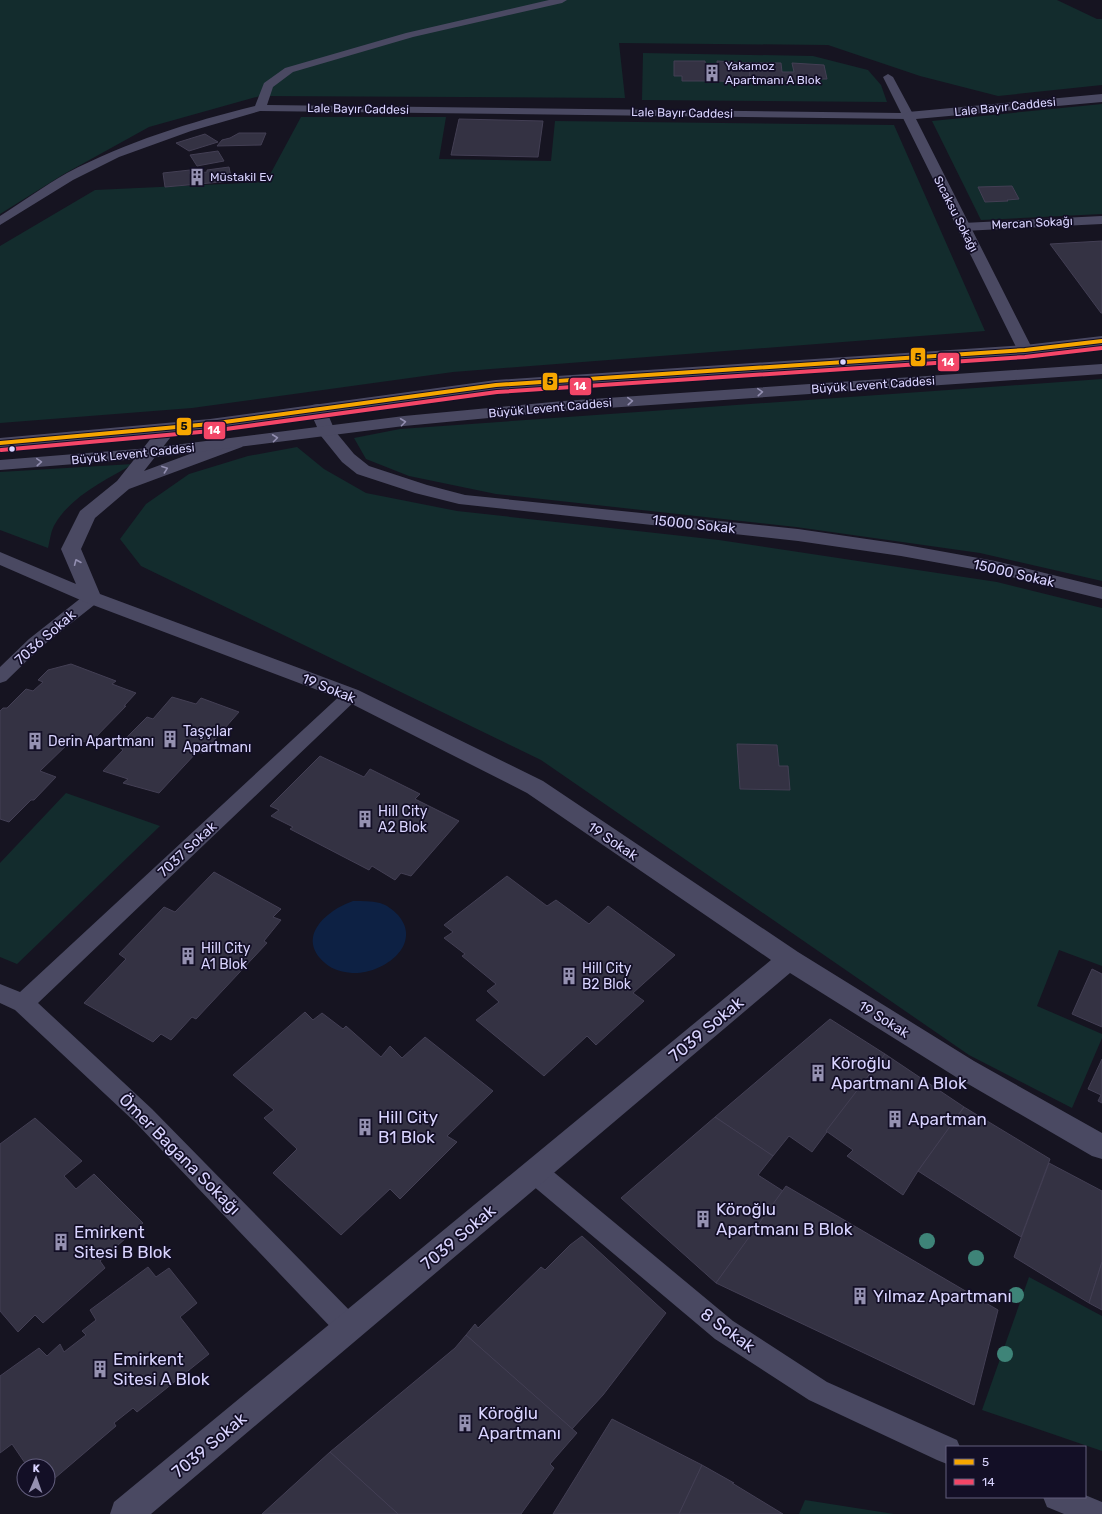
<svg xmlns="http://www.w3.org/2000/svg" width="1102" height="1514" viewBox="0 0 1102 1514" font-family="Rubik,sans-serif">
	<style>
		.green { fill: #132c2d }
		.water { fill: #0d2144 }
		.building { fill: #343243; stroke: #433f54 }
		.lines { fill: none; stroke-linecap: round; stroke-linejoin: round }
		.service { fill: #4a4962; fill-rule: evenodd }
		.minor { fill: #4a4962; fill-rule: evenodd }
		.tertiary { fill: #4a4962; fill-rule: evenodd }
		.bus-1-casing { stroke: #130f26; stroke-width: 6 }
		.bus-2-casing { stroke: #130f26; stroke-width: 6 }
		.bus-1 { stroke: #f7a600; stroke-width: 4 }
		.bus-2 { stroke: #f34667; stroke-width: 4 }
		.tree { fill: #3e8478 }
		.oneway { stroke: #928eb0 }
		.bus-dot { fill: #d9d4ff; stroke: #130f26; stroke-width: 1.5 }
		.labels { text-anchor: middle; stroke-width: 3.5; stroke-linejoin: round; paint-order: stroke }
		.far-poi-label { font-size: 12px; fill: #d9d4ff; stroke: #130f26; text-anchor: start }
		.far-street-label { font-size: 12px; fill: #d9d4ff; stroke: #130f26 }
		.street-label { font-size: 14px; fill: #d9d4ff; stroke: #130f26 }
		.poi-label { font-size: 14px; fill: #d9d4ff; stroke: #130f26; text-anchor: start }
		.near-street-label { font-size: 17px; fill: #d9d4ff; stroke: #130f26 }
		.near-poi-label { font-size: 17px; fill: #d9d4ff; stroke: #130f26; text-anchor: start }
		.line-badge { stroke: #130f26; stroke-width: 1.5 }
		.badge-label { font-size: 11px; text-anchor: middle; font-weight: bold; fill: #fff }
		.pale-badge-label { font-size: 11px; text-anchor: middle; font-weight: bold; fill: #111 }
	</style>
	<rect width="100%" height="100%" fill="#161421"/>
	<!-- green -->
	<g class="green">
		<polygon points="0,0 1057,0 1097,19 1102,19 1102,85 998,96 920,76 828,45 619,43 625,98 260,96 149,127 64,174 0,214"/>
		<polygon points="643,53 813,56 868,70 881,85 887,102 642,100"/>
		<polygon points="1102,104 1102,214 981,220 932,121"/>
		<polygon points="301,117 446,117 439,159 551,161 555,121 894,125 985,331 453,372 192,408 0,423 0,246 95,190 266,182"/>
		<polygon points="1102,379 1102,581 980,553 796,527 496,494 409,476 366,459 354,438 400,429"/>
		<polygon points="297,447 324,469 366,493 457,511 719,540 997,582 1102,608 1102,966 1059,950 1037,1006 1102,1034 1102,1038 1072,1108 969,1055 541,760 141,566 120,539 146,504 189,474 248,456"/>
		<path d="M133 464C106 480 71 496 55 524 51 530 50 540 48 548L0 530V472Z"/>
		<polygon points="66,793 160,826 17,964 0,957 0,863"/>
		<polygon points="1029,1277 1102,1316 1102,1451 982,1410"/>
		<polygon points="805,1500 894,1514 799,1514"/>
	</g>
	<!-- water -->
	<path class="water" d="M353 901C362 901 371 901 380 903 387 905 393 910 398 915 424 945 382 975 352 973 342 972 333 970 325 963 295 937 327 910 353 901Z"/>
	<!-- building -->
	<g class="building">
		<polygon points="674,61 705,61 706,70 718,70 717,61 749,63 750,78 742,78 743,82 718,81 718,79 706,78 706,81 682,81 682,76 674,76"/>
		<polygon points="749,63 781,63 782,72 794,72 792,63 824,65 827,79 819,79 820,84 796,83 796,80 783,80 783,83 759,83 759,78 750,78"/>
		<polygon points="459,119 543,121 538,157 451,155"/>
		<polygon points="239,133 266,133 261,145 217,146 222,140 230,138"/>
		<polygon points="205,134 218,142 189,151 176,143"/>
		<polygon points="218,151 224,161 197,166 190,155"/>
		<polygon points="229,167 232,181 165,187 163,173 190,170 190,174 207,172 207,170"/>
		<polygon points="1012,186 1019,199 1007,200 1008,201 985,202 978,187"/>
		<polygon points="1102,241 1102,313 1101,313 1050,244"/>
		<polygon points="71,664 116,681 112,684 136,693 124,706 126,706 90,743 73,739 40,771 56,777 34,800 31,800 9,822 0,819 0,711 3,708 7,708 26,689 33,691 43,682 38,680 48,670"/>
		<polygon points="172,697 196,704 201,698 239,712 203,753 197,752 159,793 123,783 128,779 103,771 123,750 118,746 147,717 153,719"/>
		<polygon points="737,744 777,745 779,766 788,766 790,790 740,789"/>
		<polygon points="320,756 364,777 370,769 420,794 415,799 459,821 411,876 401,873 395,880 372,866 369,870 290,829 293,827 271,816 279,810 270,806"/>
		<polygon points="214,872 281,909 273,917 281,920 264,941 267,943 196,1019 192,1017 171,1040 161,1034 153,1042 84,1003 126,959 119,954 164,907 175,912"/>
		<polygon points="507,876 547,906 556,900 589,924 608,906 675,955 633,993 644,1001 596,1045 587,1036 544,1076 476,1020 499,1002 487,991 496,984 462,956 465,954 444,938 453,932 444,925"/>
		<polygon points="1092,969 1102,974 1102,1027 1072,1014"/>
		<polygon points="305,1012 313,1020 322,1013 343,1029 346,1026 381,1057 390,1046 402,1058 425,1037 493,1091 447,1136 457,1142 400,1199 390,1189 341,1235 273,1173 297,1149 264,1118 274,1110 233,1075"/>
		<polygon points="830,1019 885,1054 812,1152 789,1136 773,1156 715,1117"/>
		<polygon points="885,1054 964,1107 918,1171 903,1195 847,1156 853,1150 826,1131"/>
		<polygon points="1102,1059 1102,1103 1098,1101 1101,1095 1088,1089"/>
		<polygon points="964,1107 1050,1159 1021,1237 918,1171"/>
		<polygon points="715,1117 773,1156 758,1175 783,1191 716,1283 621,1198"/>
		<polygon points="35,1118 82,1161 64,1176 76,1189 94,1174 143,1223 100,1261 105,1268 43,1323 35,1315 18,1332 0,1311 0,1144"/>
		<polygon points="1049,1163 1102,1191 1102,1262 1089,1303 1014,1257"/>
		<polygon points="786,1186 998,1310 974,1405 716,1283"/>
		<polygon points="582,1236 666,1313 603,1395 572,1429 466,1335 475,1324 478,1328 541,1267 545,1270 570,1245"/>
		<polygon points="1102,1262 1102,1310 1089,1303"/>
		<polygon points="148,1267 156,1277 169,1268 197,1303 180,1317 209,1354 137,1412 133,1408 114,1423 116,1426 48,1484 48,1466 27,1466 12,1444 0,1453 0,1376 39,1348 47,1356 60,1344 64,1352 86,1335 82,1331 96,1320 90,1310"/>
		<polygon points="466,1335 577,1433 550,1464 554,1468 521,1514 398,1514 330,1452 455,1348"/>
		<polygon points="612,1419 702,1465 679,1514 553,1514"/>
		<polygon points="330,1452 398,1514 262,1514 286,1492"/>
		<polygon points="702,1465 734,1483 732,1483 783,1514 679,1514"/>
	</g>
	<g class="lines">
		<!-- service -->
		<g class="service">
			<path d="M549 0H567L562 3 413 37 293 72 273 87 267 105 901 113 883 77 888 74 893 77 914 116 908 119 260 111 191 131 119 157 73 180 0 225V216C22 202 44 186 67 173 126 142 190 122 255 106L264 83 285 68 406 33Z"/>
			<polygon points="1102,216 1102,224 963,231 957,227 963,223"/>
			<polygon points="92,593 98,594 101,598 98,602 41,647 6,681 0,683 0,667 29,639 86,594"/>
			<polygon points="351,689 357,691 360,695 357,699 38,1003 152,1109 358,1319 362,1328 358,1337 349,1341 340,1337 136,1123 15,1010 0,1003 0,984 20,992 345,691"/>
			<polygon points="535,1161 544,1164 733,1321 827,1382 957,1440 960,1447 947,1447 947,1464 937,1460 809,1400 715,1339 526,1180 523,1172 526,1164"/>
			<polygon points="1085,1495 1102,1502 1102,1514 1064,1514 1047,1507 1043,1497 1085,1497"/>
		</g>
		<!-- minor -->
		<g class="minor">
			<polygon points="1102,94 1102,102 916,119 1033,350 1031,353 1025,355 1019,353 902,116 908,112"/>
			<polygon points="318,404 324,405 335,431 354,454 369,466 427,485 465,495 798,529 901,544 995,561 1102,587 1102,599 995,573 901,556 798,541 459,504 415,493 357,474 342,462 321,436 309,409 312,405"/>
			<path d="M159 424C165 425 167 428 171 433L170 438 144 471 230 439 236 438 242 439 245 443 242 447 129 489 95 518 81 549 100 594 358 690 543 781 798 952 974 1061 1102 1133V1159L1092 1156 956 1077 790 973 151 1514H110L114 1502 771 960 527 793 344 700 85 602 0 565V552L76 584 61 549 80 511 117 481 152 437 153 433 150 429 153 425Z"/>
		</g>
		<!-- tertiary -->
		<g class="tertiary">
			<polygon points="1102,336 1102,346 1025,355 496,390 210,429 0,448 0,438 210,419 496,380 1025,345"/>
			<polygon points="1102,364 1102,374 563,411 404,426 150,458 0,470 0,460 150,448 404,416 563,401"/>
		</g>
		<!-- bus-1 casing -->
		<g class="bus-1-casing">
			<polyline id="bus-1" points="0,443 210,424 496,385 1025,350 1102,341"/>
		</g>
		<!-- bus-2 casing -->
		<g class="bus-2-casing">
			<polyline id="bus-2" points="1,450 211,431 497,392 1025,357 1102,348"/>
		</g>
		<!-- bus-1 -->
		<use href="#bus-1" class="bus-1"/>
		<!-- bus-2 -->
		<use href="#bus-2" class="bus-2"/>
	</g>
	<!-- trees -->
	<g class="tree">
		<circle cx="927" cy="1241" r="8"/>
		<circle cx="976" cy="1258" r="8"/>
		<circle cx="1016" cy="1295" r="8"/>
		<circle cx="1005" cy="1354" r="8"/>
	</g>
	<!-- one-way arrows -->
	<defs><path id="oneway-chevron" d="M-2-3.5L2.5 0L-2 3.5" fill="none" stroke-width="1.6" stroke-linecap="round" stroke-linejoin="round"/></defs>
	<g class="oneway">
		<use href="#oneway-chevron" transform="translate(760 392) rotate(-4)"/>
		<use href="#oneway-chevron" transform="translate(630 401) rotate(-4)"/>
		<use href="#oneway-chevron" transform="translate(403 422) rotate(-7)"/>
		<use href="#oneway-chevron" transform="translate(275 438) rotate(-7)"/>
		<use href="#oneway-chevron" transform="translate(39 462) rotate(-4)"/>
		<use href="#oneway-chevron" transform="translate(165 469) rotate(-20)"/>
		<use href="#oneway-chevron" transform="translate(77 562) rotate(-113)"/>
	</g>
	<!-- icons -->
	<defs>
		<g id="building-bare" transform="scale(1.38)"><path d="M-4-6H4V6H1V3H-1V6H-4ZM-2.5-4.3h1.7v1.8h-1.7ZM.8-4.3h1.7v1.8H.8ZM-2.5-1h1.7V.8h-1.7ZM.8-1h1.7V.8H.8Z" fill="#9591b1" stroke="#130f26" stroke-width="2.5" paint-order="stroke"/></g>
	</defs>
	<g fill-rule="evenodd">
		<use href="#building-bare" x="712" y="73"/>
		<use href="#building-bare" x="197" y="177"/>
		<use href="#building-bare" x="170" y="739"/>
		<use href="#building-bare" x="35" y="741"/>
		<use href="#building-bare" x="365" y="819"/>
		<use href="#building-bare" x="188" y="956"/>
		<use href="#building-bare" x="569" y="976"/>
		<use href="#building-bare" x="818" y="1073"/>
		<use href="#building-bare" x="895" y="1119"/>
		<use href="#building-bare" x="365" y="1127"/>
		<use href="#building-bare" x="703" y="1219"/>
		<use href="#building-bare" x="61" y="1242"/>
		<use href="#building-bare" x="860" y="1296"/>
		<use href="#building-bare" x="100" y="1369"/>
		<use href="#building-bare" x="465" y="1423"/>
	</g>
	<!-- markers -->
	<g class="bus-dot">
		<circle cx="843" cy="362" r="3.5"/>
		<circle cx="12" cy="449" r="3.5"/>
	</g>
	<g class="labels">
		<!-- far-poi labels -->
		<g class="far-poi-label">
			<text x="725" y="70">Yakamoz<tspan x="725" dy="14">Apartmanı A Blok</tspan></text>
			<text x="210" y="181">Müstakil Ev</text>
		</g>
		<!-- far-street labels -->
		<g class="far-street-label">
			<text transform="translate(1005 107) rotate(-6)" y="4">Lale Bayır Caddesi</text>
			<text transform="translate(358 109) rotate(1)" y="4">Lale Bayır Caddesi</text>
			<text transform="translate(682 113) rotate(1)" y="4">Lale Bayır Caddesi</text>
			<text transform="translate(956 214) rotate(63)" y="4">Sıcaksu Sokağı</text>
			<text transform="translate(1032 223) rotate(-3)" y="4">Mercan Sokağı</text>
			<text transform="translate(873 385) rotate(-4)" y="4">Büyük Levent Caddesi</text>
			<text transform="translate(550 408) rotate(-5)" y="4">Büyük Levent Caddesi</text>
			<text transform="translate(133 454) rotate(-6)" y="4">Büyük Levent Caddesi</text>
		</g>
		<!-- street labels -->
		<g class="street-label">
			<text transform="translate(694 524) rotate(6)" y="5">15000 Sokak</text>
			<text transform="translate(1014 573) rotate(13)" y="5">15000 Sokak</text>
			<text transform="translate(45 637) rotate(-41)" y="5">7036 Sokak</text>
			<text transform="translate(329 688) rotate(22)" y="5">19 Sokak</text>
			<text transform="translate(613 841) rotate(34)" y="5">19 Sokak</text>
			<text transform="translate(187 849) rotate(-43)" y="5">7037 Sokak</text>
			<text transform="translate(884 1019) rotate(32)" y="5">19 Sokak</text>
		</g>
		<!-- poi labels -->
		<g class="poi-label">
			<text x="183" y="736">Taşçılar<tspan x="183" dy="16">Apartmanı</tspan></text>
			<text x="48" y="746">Derin Apartmanı</text>
			<text x="378" y="816">Hill City<tspan x="378" dy="16">A2 Blok</tspan></text>
			<text x="201" y="953">Hill City<tspan x="201" dy="16">A1 Blok</tspan></text>
			<text x="582" y="973">Hill City<tspan x="582" dy="16">B2 Blok</tspan></text>
		</g>
		<!-- near-street labels -->
		<g class="near-street-label">
			<text transform="translate(706 1029) rotate(-40)" y="6">7039 Sokak</text>
			<text transform="translate(180 1154) rotate(45)" y="6">Ömer Bagana Sokağı</text>
			<text transform="translate(458 1237) rotate(-40)" y="6">7039 Sokak</text>
			<text transform="translate(728 1330) rotate(36)" y="6">8 Sokak</text>
			<text transform="translate(209 1445) rotate(-40)" y="6">7039 Sokak</text>
		</g>
		<!-- near-poi labels -->
		<g class="near-poi-label">
			<text x="831" y="1069">Köroğlu<tspan x="831" dy="20">Apartmanı A Blok</tspan></text>
			<text x="378" y="1123">Hill City<tspan x="378" dy="20">B1 Blok</tspan></text>
			<text x="908" y="1125">Apartman</text>
			<text x="716" y="1215">Köroğlu<tspan x="716" dy="20">Apartmanı B Blok</tspan></text>
			<text x="74" y="1238">Emirkent<tspan x="74" dy="20">Sitesi B Blok</tspan></text>
			<text x="873" y="1302">Yılmaz Apartmanı</text>
			<text x="113" y="1365">Emirkent<tspan x="113" dy="20">Sitesi A Blok</tspan></text>
			<text x="478" y="1419">Köroğlu<tspan x="478" dy="20">Apartmanı</tspan></text>
		</g>
	</g>
	<g class="line-badge">
		<rect x="910" y="347" width="16" height="20" rx="4" fill="#f7a600"/>
		<rect x="937" y="352" width="23" height="20" rx="4" fill="#f34667"/>
		<rect x="542" y="372" width="16" height="19" rx="4" fill="#f7a600"/>
		<rect x="569" y="377" width="23" height="19" rx="4" fill="#f34667"/>
		<rect x="176" y="417" width="16" height="19" rx="4" fill="#f7a600"/>
		<rect x="203" y="421" width="23" height="19" rx="4" fill="#f34667"/>
	</g>
	<g class="badge-label">
		<text x="948" y="366">14</text>
		<text x="580" y="390">14</text>
		<text x="214" y="434">14</text>
	</g>
	<g class="pale-badge-label">
		<text x="918" y="361">5</text>
		<text x="550" y="385">5</text>
		<text x="184" y="430">5</text>
	</g>
	<!-- legend -->
	<rect x="946" y="1446" width="140" height="52" fill="#130f26" stroke="#625e7d"/>
	<rect x="954" y="1459" width="20" height="6" fill="#f7a600" stroke="#625e7d"/>
	<text x="982" y="1466" font-size="12" fill="#d9d4ff">5</text>
	<rect x="954" y="1479" width="20" height="6" fill="#f34667" stroke="#625e7d"/>
	<text x="982" y="1486" font-size="12" fill="#d9d4ff">14</text>
	<!-- north arrow -->
	<g transform="translate(36 1478) rotate(2)"><circle r="19" fill="#130f26" stroke="#625e7d"/>
	<path d="M0-3L7 15L0 10L-7 15Z" fill="#9591b1"/>
	<text y="-6" font-size="11" font-weight="bold" text-anchor="middle" fill="#d9d4ff">K</text>
	</g>
</svg>
